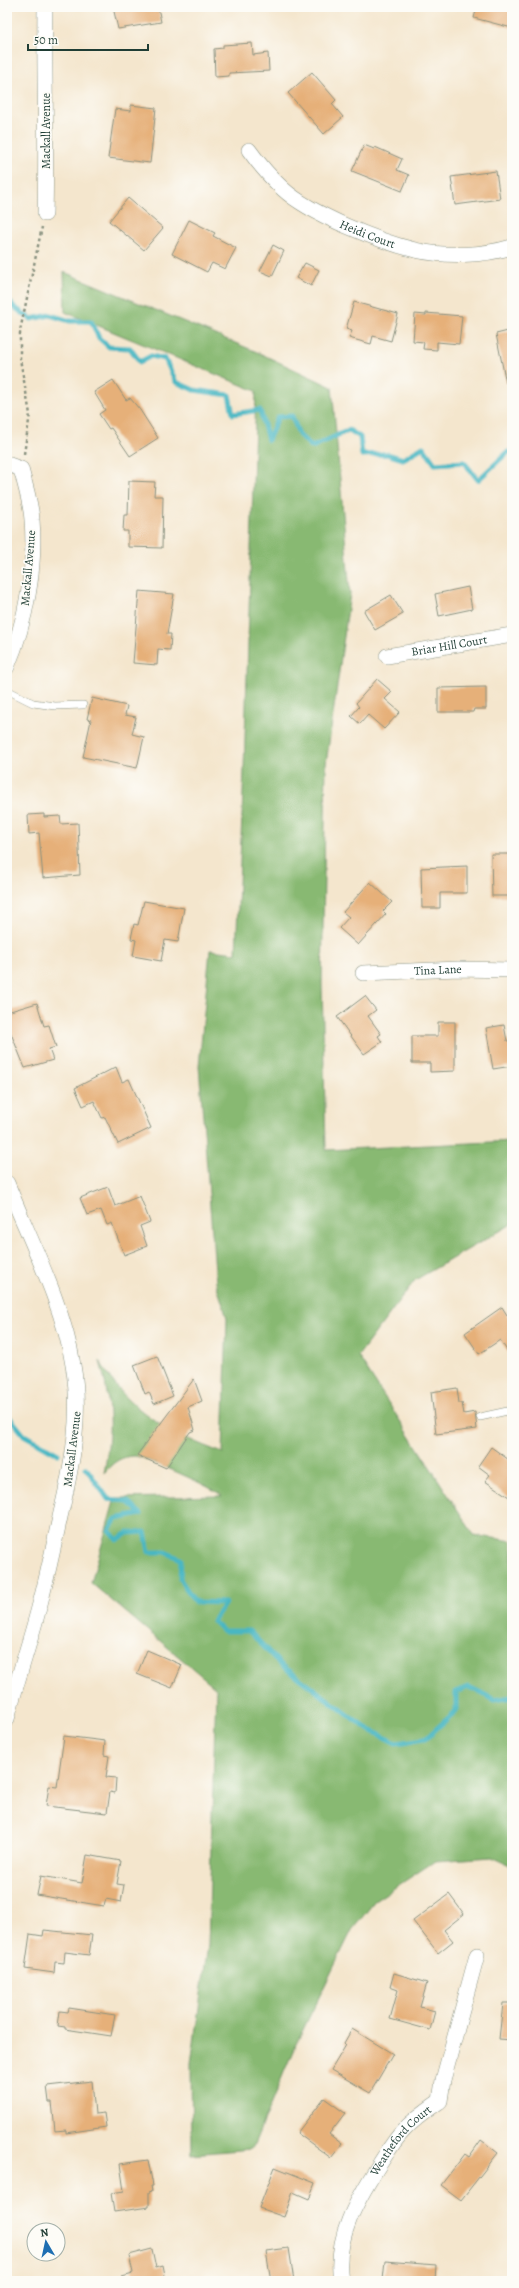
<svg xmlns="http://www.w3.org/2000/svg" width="519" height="2288" viewBox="0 0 519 2288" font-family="Alegreya,serif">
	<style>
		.forest { fill: #88b972; stroke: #547b53 }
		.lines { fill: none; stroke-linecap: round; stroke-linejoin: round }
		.stream { stroke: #49b7c3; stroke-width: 5 }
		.building { fill: #e6b079 }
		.service-casing { stroke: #8a9280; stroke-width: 8 }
		.minor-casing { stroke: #8a9280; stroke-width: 16 }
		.path { stroke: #8a9280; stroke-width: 2.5; stroke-dasharray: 3 3; stroke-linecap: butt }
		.service { stroke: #fff; stroke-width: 7 }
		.minor { stroke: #fff; stroke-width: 15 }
		.labels { text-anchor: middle; stroke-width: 3.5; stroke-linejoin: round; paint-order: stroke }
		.street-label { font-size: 12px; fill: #1f3d34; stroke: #fdfcf7 }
	</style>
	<rect width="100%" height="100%" fill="#fdfcf7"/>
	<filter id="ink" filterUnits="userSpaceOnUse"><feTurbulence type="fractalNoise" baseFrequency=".025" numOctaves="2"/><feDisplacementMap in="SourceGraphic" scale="8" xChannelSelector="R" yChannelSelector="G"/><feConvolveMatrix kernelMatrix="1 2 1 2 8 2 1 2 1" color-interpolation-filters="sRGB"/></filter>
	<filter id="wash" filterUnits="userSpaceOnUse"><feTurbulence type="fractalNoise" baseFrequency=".012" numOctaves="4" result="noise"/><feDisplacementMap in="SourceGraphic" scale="16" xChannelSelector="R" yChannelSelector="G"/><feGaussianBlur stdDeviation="0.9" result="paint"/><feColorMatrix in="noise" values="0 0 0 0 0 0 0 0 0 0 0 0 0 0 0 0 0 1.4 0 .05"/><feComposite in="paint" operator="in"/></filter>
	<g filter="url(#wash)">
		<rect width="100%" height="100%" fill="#f4e6cd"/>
		<!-- forest -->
		<path class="forest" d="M64 272 257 352 332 387 350 594 326 764 322 984 326 1150 512 1141V1224L415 1280 358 1356 474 1535 512 1541V1866L492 1857 435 1861 376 1900 352 1930 295 2046 252 2149 192 2154 191 2063 208 1945 216 1688 91 1583 115 1498 222 1496C217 1489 145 1457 135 1456 121 1456 112 1463 104 1473 112 1431 111 1402 100 1361 125 1410 173 1435 223 1453L227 1318 216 1283 199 1066 210 950 236 953 244 769 256 391 65 312Z"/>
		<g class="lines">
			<!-- stream -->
			<g class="stream">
				<polyline points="7,298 14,307 31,319 50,315 70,321 91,321 99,338 109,347 130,348 140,362 151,356 165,359 176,382 194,390 229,395 233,414 260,410 268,440 278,417 292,416 299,435 312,447 349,430 360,437 362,455 387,454 403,459 423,447 435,464 464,462 478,480 508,452 512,452"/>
				<polyline points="7,1414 24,1435 58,1454"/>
				<polyline points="86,1468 108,1499 127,1501 141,1514 116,1519 109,1530 117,1540 128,1533 145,1532 149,1552 165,1552 181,1559 180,1579 195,1602 225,1603 213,1621 223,1631 249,1631 280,1664 366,1728 396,1743 425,1739 456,1711 456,1692 469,1687 495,1700 512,1697"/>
			</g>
		</g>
		<g id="blocks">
			<!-- building -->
			<g class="building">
				<polygon points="113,7 158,7 161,22 118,29"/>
				<polygon points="477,7 512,7 512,28 474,18"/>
				<polygon points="252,43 253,55 268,53 269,71 229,73 229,76 215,77 214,49 223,48 223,45"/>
				<polygon points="312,72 336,100 332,104 343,117 324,134 288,93"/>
				<polygon points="131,105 156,108 150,163 108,158 115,109 131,111"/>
				<polygon points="364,145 374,149 375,147 402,159 397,170 409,175 402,191 352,171"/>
				<polygon points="496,171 500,199 455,205 451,177"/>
				<polygon points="128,198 163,228 144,250 109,221"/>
				<polygon points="189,220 215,233 213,236 236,248 225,269 212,263 207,272 172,254"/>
				<polygon points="273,245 284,251 272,276 260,271"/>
				<polygon points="305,263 319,270 311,286 296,278"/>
				<polygon points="354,302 398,314 391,341 373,336 371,344 349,338 352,331 346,329"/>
				<polygon points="426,313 462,316 459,344 437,342 437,350 423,349 424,342 413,341 415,314 426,315"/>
				<polygon points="512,330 512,383 506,383 496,334"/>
				<polygon points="113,380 126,400 130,398 140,410 158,438 130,456 111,428 109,429 99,414 105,410 94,392"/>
				<polygon points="129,481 155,482 154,496 163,496 162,548 128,547 128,531 123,531 124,515 128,515"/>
				<polygon points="468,587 472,609 439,616 435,594"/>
				<polygon points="139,591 174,594 167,634 171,634 170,650 158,649 157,665 133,663"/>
				<polygon points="391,595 403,614 375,630 364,611"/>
				<polygon points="377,679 392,692 385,699 400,712 384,729 368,715 360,724 351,716 359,707 356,703"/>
				<polygon points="486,687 486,709 474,709 473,712 438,712 438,688"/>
				<polygon points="92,698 127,706 125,715 136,717 132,734 144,737 137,768 83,757 91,720 87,719"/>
				<polygon points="44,814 44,817 60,816 61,824 78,823 80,875 43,878 39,833 29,834 28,815"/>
				<polygon points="491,854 512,854 512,883 509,883 509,896 492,896"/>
				<polygon points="467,866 467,893 440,893 440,908 422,908 421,868"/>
				<polygon points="370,882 392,902 383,911 386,914 358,945 339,928 349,917 343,912"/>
				<polygon points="144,901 184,908 178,942 165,940 161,961 133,956 136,940 131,939 134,924 138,925"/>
				<polygon points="365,996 376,1010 368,1016 381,1034 378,1036 382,1042 364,1054 337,1017"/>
				<polygon points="37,1003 44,1026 49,1025 56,1047 49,1049 53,1060 25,1068 10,1031 7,1012"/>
				<polygon points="438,1022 455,1022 455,1071 430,1072 430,1063 412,1063 412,1036 438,1036"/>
				<polygon points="504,1025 507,1041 512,1040 512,1066 493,1069 486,1028"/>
				<polygon points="116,1067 122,1082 129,1079 151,1128 118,1144 105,1117 102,1118 94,1101 83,1106 75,1088"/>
				<polygon points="108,1187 115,1206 140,1196 150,1222 140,1226 147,1246 124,1255 112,1223 107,1225 101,1210 87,1215 80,1198"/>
				<polygon points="502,1307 512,1323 512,1358 500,1340 479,1354 465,1333"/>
				<polygon points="157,1356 173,1396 154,1404 149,1392 145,1394 134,1365"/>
				<polygon points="194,1379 202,1401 188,1407 195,1430 190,1432 166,1468 137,1455"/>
				<polygon points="457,1388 459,1403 462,1403 464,1414 475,1412 477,1429 436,1434 431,1392"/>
				<polygon points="491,1447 512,1462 512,1499 485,1481 490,1475 478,1466"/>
				<polygon points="147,1650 182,1665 172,1688 137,1674"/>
				<polygon points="64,1736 105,1741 104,1755 109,1756 106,1777 116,1778 115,1793 110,1792 107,1813 46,1806 49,1786 57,1787"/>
				<polygon points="87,1855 121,1861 117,1884 124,1885 121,1902 106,1899 104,1906 37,1895 41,1876 82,1883"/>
				<polygon points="449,1894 464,1914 444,1930 453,1941 438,1953 413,1921"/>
				<polygon points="44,1930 92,1935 89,1955 65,1952 64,1963 55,1962 54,1973 25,1969 30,1934 43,1936"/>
				<polygon points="394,1973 427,1983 420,2007 435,2011 430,2030 390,2019 398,1990 390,1987"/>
				<polygon points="503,2003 512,2003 512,2040 499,2039"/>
				<polygon points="69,2008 115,2015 111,2036 65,2029 65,2027 58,2026 60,2011 68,2012"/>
				<polygon points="352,2029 393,2054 370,2093 331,2070 346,2045 344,2043"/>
				<polygon points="92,2081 95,2114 104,2113 106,2127 66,2133 66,2130 55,2131 52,2102 49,2102 47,2086"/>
				<polygon points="324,2098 345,2113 329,2134 342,2144 331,2158 297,2133"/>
				<polygon points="481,2140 498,2153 461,2200 441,2185 465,2154 469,2157"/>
				<polygon points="148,2160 153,2186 151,2186 152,2191 149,2192 149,2207 114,2212 111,2193 124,2191 120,2164"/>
				<polygon points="275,2167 315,2183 309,2199 293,2192 284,2217 259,2208"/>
				<polygon points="289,2248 294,2281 271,2281 266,2251"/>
				<polygon points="152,2249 156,2268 163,2266 166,2281 123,2281 122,2276 133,2273 129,2255"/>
				<polygon points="385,2261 436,2265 435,2280 383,2280"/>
			</g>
		</g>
	</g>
	<g filter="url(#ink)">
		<use href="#blocks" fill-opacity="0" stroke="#8a9280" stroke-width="1"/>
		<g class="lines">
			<!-- service casing -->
			<g class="service-casing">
				<g id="service">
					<polyline points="7,690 33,703 55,706 83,705"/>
					<polyline points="480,1417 512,1410"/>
				</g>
			</g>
			<!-- minor casing -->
			<g class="minor-casing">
				<g id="minor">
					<path id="s1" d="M249 150C259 164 270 177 283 189 310 214 378 241 415 250 446 257 482 256 512 247"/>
					<path d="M45 214C47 145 44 76 45 7"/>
					<path d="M7 464 21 469C25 485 31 503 32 520 36 568 26 622 7 667"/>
					<path id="s2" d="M387 656 512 635"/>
					<path id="s3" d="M363 973 458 969 512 970"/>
					<path d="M7 1183C29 1238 64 1306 73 1365 82 1416 72 1467 60 1517 54 1545 48 1573 41 1600 31 1640 17 1679 7 1719"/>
					<path id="s4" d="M341 2281C334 2238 357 2200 379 2165 387 2153 394 2140 404 2130 415 2118 427 2110 440 2101L443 2080 477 1955"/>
				</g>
			</g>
			<!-- path -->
			<polyline class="path" points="24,454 30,414 20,359 20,331 42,227"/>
			<!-- service -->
			<use href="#service" class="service"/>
			<!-- minor -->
			<use href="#minor" class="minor"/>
		</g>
	</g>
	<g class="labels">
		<!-- street labels -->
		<g class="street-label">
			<text transform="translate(46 131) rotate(-90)" y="4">Mackall Avenue</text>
			<text dy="4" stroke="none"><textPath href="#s1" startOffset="148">Heidi Court</textPath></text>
			<text transform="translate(28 568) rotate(-85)" y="4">Mackall Avenue</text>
			<text dy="4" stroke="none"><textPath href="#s2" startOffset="63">Briar Hill Court</textPath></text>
			<text dy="4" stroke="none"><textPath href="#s3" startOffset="75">Tina Lane</textPath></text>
			<text transform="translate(72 1449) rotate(-83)" y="4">Mackall Avenue</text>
			<text dy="4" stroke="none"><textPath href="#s4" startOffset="158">Weatheford Court</textPath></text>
		</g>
	</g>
	<!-- margin -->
	<rect width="519" height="2288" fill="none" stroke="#fdfcf7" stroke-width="24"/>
	<!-- north arrow -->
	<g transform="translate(46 2242) rotate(351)"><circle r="19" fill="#fdfcf7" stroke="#a4b0a9"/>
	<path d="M0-3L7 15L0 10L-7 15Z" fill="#1f6fb2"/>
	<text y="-6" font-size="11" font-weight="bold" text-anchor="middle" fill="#1f3d34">N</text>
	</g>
	<!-- scale -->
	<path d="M28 44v6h120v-6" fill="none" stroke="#1f3d34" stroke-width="2"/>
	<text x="34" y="44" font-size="12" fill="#1f3d34" stroke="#fdfcf7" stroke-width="3" paint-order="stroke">50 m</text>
</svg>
